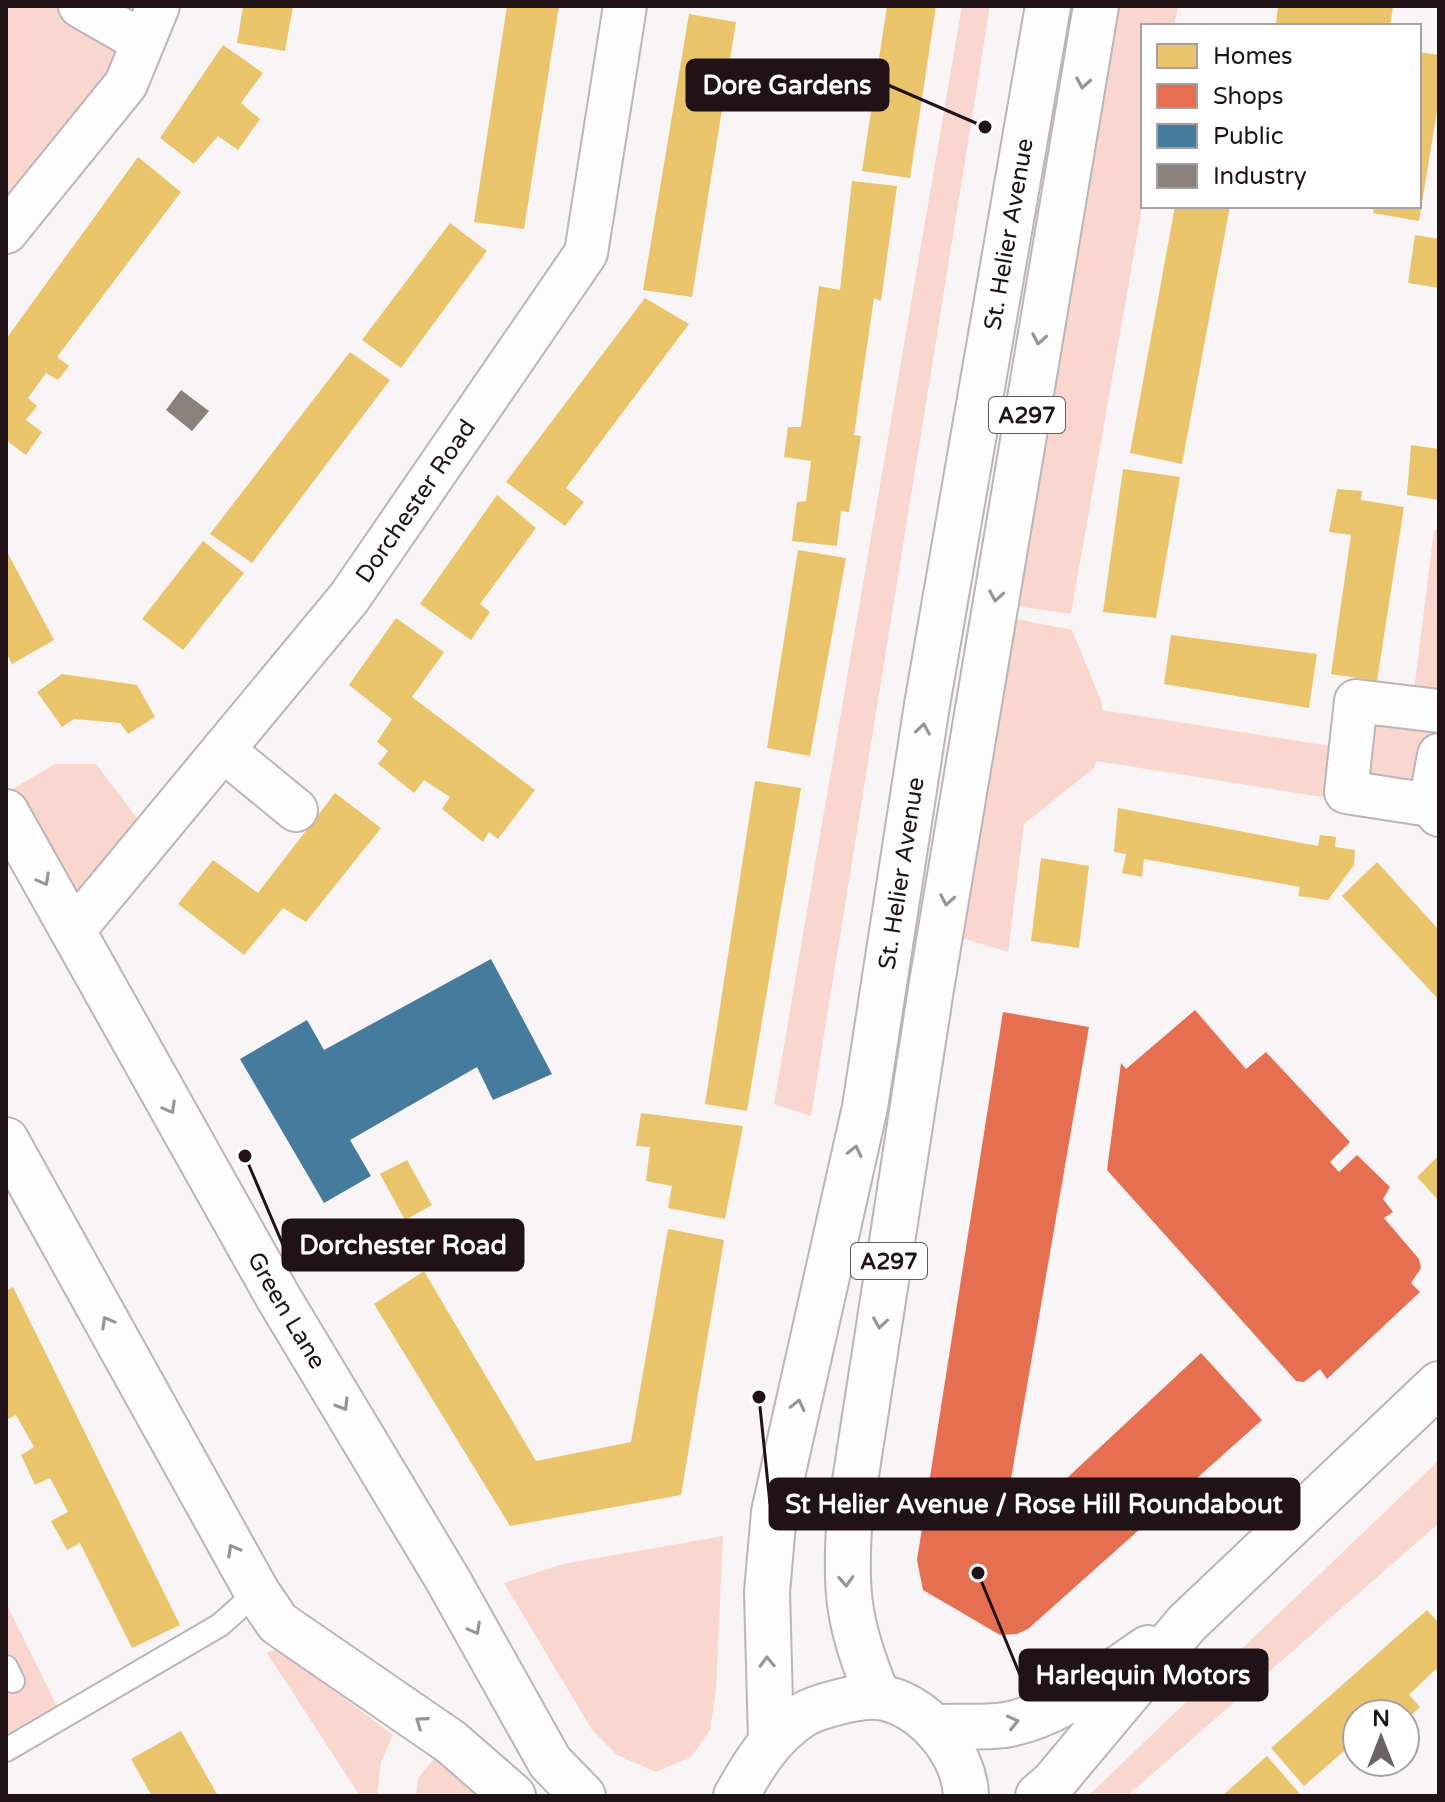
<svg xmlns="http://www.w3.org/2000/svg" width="1445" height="1802" viewBox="0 0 1445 1802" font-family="'Varela Round',sans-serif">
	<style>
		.green { fill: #fad7ce }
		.homes { fill: #e9c46a }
		.shops { fill: #e76f51 }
		.public { fill: #457b9d }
		.industry { fill: #8a817c }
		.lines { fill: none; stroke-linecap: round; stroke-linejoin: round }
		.lane-casing { stroke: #bcb4b6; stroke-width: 26 }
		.street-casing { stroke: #bcb4b6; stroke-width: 46 }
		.secondary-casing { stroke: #bcb4b6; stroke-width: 48 }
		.primary-casing { stroke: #bcb4b6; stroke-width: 48 }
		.highway-casing { stroke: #bcb4b6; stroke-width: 48 }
		.lane { stroke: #fefdfe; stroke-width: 22 }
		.street { stroke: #fefdfe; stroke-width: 42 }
		.secondary { stroke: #fefdfe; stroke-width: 44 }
		.primary { stroke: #fefdfe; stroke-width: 44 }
		.highway { stroke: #fefdfe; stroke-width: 44 }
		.oneway { stroke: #9a9396 }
		.labels { text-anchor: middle; stroke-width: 8; stroke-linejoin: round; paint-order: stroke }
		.shield { fill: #fff; stroke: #63595c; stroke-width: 2 }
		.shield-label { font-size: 22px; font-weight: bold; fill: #201216 }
		.street-label { font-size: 24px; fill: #201216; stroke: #fff }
		.leader { fill: none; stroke: #201216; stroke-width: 3 }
		.callout-dot { fill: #201216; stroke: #fff; stroke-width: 3 }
		.callout { fill: #201216; stroke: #201216; stroke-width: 3 }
		.callout-label { font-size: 26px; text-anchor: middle; font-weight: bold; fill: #fff }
	</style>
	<rect width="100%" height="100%" fill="#f9f4f5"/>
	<!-- green -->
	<g class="green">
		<polygon points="6,6 59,6 129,45 6,218"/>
		<polygon points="962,6 990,6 811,1116 774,1104"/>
		<polygon points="1104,6 1178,6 1174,26 1143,26 1143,202 1071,614 1002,604"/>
		<polygon points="1434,530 1439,530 1439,703 1413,699"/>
		<polygon points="1000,616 1072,630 1102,703 1102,710 1343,748 1339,786 1322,797 1096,761 1095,767 1024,824 1008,952 949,934"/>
		<polygon points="1362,711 1436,718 1421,795 1355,783"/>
		<polygon points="55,764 96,764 146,830 74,912 6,793"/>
		<polygon points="1439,1460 1439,1523 1127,1796 1088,1796"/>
		<polygon points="723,1536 716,1690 710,1730 692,1756 656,1772 617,1755 592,1730 504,1583 563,1564"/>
		<polygon points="6,1603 59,1710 6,1741"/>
		<polygon points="278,1648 393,1735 381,1762 377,1796 360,1796 267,1653"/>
		<polygon points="434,1759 482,1796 416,1796 418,1778"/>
	</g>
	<!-- homes -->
	<g class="homes">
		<polygon points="243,6 293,6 285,51 237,43"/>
		<polygon points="507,6 559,6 524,229 474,222"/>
		<polygon points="887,6 936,6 910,178 862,171"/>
		<polygon points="1278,6 1393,6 1390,26 1285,26 1276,24"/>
		<polygon points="689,14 736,22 692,297 643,290"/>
		<polygon points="223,45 263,73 241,103 260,119 238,150 218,136 194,164 160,138"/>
		<polygon points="1419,52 1439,55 1439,99 1419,221 1373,213 1374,206 1419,206"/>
		<polygon points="138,157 181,192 57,357 69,366 58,380 46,373 28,398 37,406 26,420 42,432 26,455 6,440 6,339"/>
		<polygon points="852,181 897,186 881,301 874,298 854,435 861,436 849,512 841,511 837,546 792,541 797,502 806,501 811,461 784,457 788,427 801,427 819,286 840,290"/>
		<polygon points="1175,206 1230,206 1182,464 1130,453"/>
		<polygon points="450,223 487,251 401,368 362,340"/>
		<polygon points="1415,235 1439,239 1439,288 1408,283"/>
		<polygon points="645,298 689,324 566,488 584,502 565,526 506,482"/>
		<polygon points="350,352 390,380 252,563 210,534"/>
		<polygon points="1411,445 1439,449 1439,500 1407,495"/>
		<polygon points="1123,469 1180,477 1156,618 1103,612"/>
		<polygon points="1337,489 1362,491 1361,500 1404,507 1377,681 1331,674 1351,535 1329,532"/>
		<polygon points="497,495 536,528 480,604 490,612 471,640 420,604"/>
		<polygon points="203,541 244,573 183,650 142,619"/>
		<polygon points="6,550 54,640 12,664 6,652"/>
		<polygon points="798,550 846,558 810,756 767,748"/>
		<polygon points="396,618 444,652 412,697 535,790 498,839 489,832 483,842 442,809 450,797 424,780 414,793 378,764 388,751 377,742 392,719 349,685"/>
		<polygon points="1171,635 1317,654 1309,708 1164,684"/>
		<polygon points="62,674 137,685 155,717 128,734 120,723 74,719 62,727 37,692"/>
		<polygon points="755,781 801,788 747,1111 705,1104"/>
		<polygon points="335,793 381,828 306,922 283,908 244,955 178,904 213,860 258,893"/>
		<polygon points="1118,808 1318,846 1320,835 1336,837 1335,847 1355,850 1354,865 1328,900 1298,896 1300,887 1144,859 1142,877 1122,873 1126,854 1114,852"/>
		<polygon points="1041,858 1089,866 1079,948 1031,941"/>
		<polygon points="1377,862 1439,930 1439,1000 1342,896"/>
		<polygon points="641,1113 743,1126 725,1219 668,1208 672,1186 646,1181 650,1147 636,1146"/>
		<polygon points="1439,1155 1439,1201 1417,1177"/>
		<polygon points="407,1160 432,1205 405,1220 380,1174"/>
		<polygon points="668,1229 724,1240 681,1495 510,1526 374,1304 424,1271 536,1461 631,1442"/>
		<polygon points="13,1287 180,1625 132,1648 80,1543 67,1550 51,1521 68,1512 50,1478 35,1485 21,1455 34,1447 16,1415 6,1420 6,1291"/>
		<polygon points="1427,1610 1439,1623 1439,1672 1436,1669 1409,1695 1420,1707 1405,1721 1405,1714 1357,1714 1357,1750 1352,1744 1304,1786 1271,1748"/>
		<polygon points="181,1731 218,1796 152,1796 131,1759"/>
		<polygon points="1267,1756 1300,1794 1222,1796"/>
	</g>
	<!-- shops -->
	<g class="shops">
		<polygon points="1195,1010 1246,1069 1266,1052 1350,1142 1330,1162 1339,1172 1357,1155 1390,1187 1383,1199 1393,1212 1384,1218 1419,1259 1421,1268 1411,1283 1420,1292 1327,1379 1320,1369 1304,1382 1296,1381 1107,1170 1121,1063 1126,1069"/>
		<polygon points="1003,1012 1089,1027 1008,1496 1036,1507 1201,1353 1262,1420 1028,1629 1017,1634 1000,1635 923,1590 917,1560"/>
	</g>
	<!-- public -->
	<polygon class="public" points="491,959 552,1074 493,1100 477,1067 350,1140 371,1176 324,1203 240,1059 307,1020 324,1050"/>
	<!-- industry -->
	<polygon class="industry" points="181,390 209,411 192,431 166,410"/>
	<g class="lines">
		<!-- lane casing -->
		<g class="lane-casing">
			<g id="lane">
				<polyline points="6,1667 13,1681"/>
				<polyline points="6,1750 220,1625 257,1592"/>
			</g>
		</g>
		<!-- street casing -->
		<g class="street-casing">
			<g id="street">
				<polyline points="80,6 143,42"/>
				<polyline points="6,232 126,84 158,6"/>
				<polyline points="1439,711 1356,701 1346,792 1430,805 1439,815"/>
				<polyline points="223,750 296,810"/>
				<polyline points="1430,805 1439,755"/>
				<path id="s1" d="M73 931 349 598 586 253 625 6"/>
			</g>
		</g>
		<!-- secondary casing -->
		<g class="secondary-casing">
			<g id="secondary">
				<path id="s2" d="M6 812 278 1297 448 1580 550 1762 583 1796"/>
				<polyline points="6,1140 257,1592 278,1623 451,1742 513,1796"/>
			</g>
		</g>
		<!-- primary casing -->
		<g class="primary-casing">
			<g id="primary">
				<path d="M935 1727C958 1726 983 1728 1005 1725 1058 1716 1104 1677 1148 1648"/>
				<polyline points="1038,1796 1053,1783 1187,1623 1439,1384"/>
			</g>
		</g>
		<!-- highway casing -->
		<g class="highway-casing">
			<g id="highway">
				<path d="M878 1697C848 1625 844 1591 850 1514L931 989 1096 6"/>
				<path id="s3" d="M771 1740 767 1592 774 1512 865 1107 927 705 1048 6"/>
				<path d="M736 1796C754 1764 770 1737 801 1716 817 1706 860 1695 878 1697 922 1702 965 1752 966 1796"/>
			</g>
		</g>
		<!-- lane -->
		<use href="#lane" class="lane"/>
		<!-- street -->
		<use href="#street" class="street"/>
		<!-- secondary -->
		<use href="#secondary" class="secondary"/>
		<!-- primary -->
		<use href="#primary" class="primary"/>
		<!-- highway -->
		<use href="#highway" class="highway"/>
	</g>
	<!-- one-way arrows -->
	<defs><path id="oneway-chevron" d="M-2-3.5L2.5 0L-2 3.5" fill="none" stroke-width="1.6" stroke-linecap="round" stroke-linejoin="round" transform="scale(2)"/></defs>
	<g class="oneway">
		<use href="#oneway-chevron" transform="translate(1083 83) rotate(100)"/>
		<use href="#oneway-chevron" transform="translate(1039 339) rotate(100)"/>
		<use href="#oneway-chevron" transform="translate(996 596) rotate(100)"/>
		<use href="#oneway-chevron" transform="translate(923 729) rotate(-81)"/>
		<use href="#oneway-chevron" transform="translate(44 880) rotate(61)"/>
		<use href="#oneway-chevron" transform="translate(947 900) rotate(100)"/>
		<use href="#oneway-chevron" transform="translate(170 1108) rotate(61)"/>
		<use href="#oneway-chevron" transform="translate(855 1151) rotate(-77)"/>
		<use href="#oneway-chevron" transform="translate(107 1322) rotate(-119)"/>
		<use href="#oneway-chevron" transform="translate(880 1323) rotate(99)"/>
		<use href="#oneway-chevron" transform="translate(343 1405) rotate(59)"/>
		<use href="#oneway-chevron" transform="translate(798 1405) rotate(-77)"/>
		<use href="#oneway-chevron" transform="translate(233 1550) rotate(-119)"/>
		<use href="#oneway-chevron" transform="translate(846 1581) rotate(87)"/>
		<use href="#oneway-chevron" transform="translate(475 1629) rotate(61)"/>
		<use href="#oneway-chevron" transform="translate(767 1662) rotate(-92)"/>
		<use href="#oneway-chevron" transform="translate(421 1722) rotate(-145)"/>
		<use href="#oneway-chevron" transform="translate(1013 1722) rotate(-13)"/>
	</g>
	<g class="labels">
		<!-- shield labels -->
		<g class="shield">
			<rect x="989" y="397" width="76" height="36" rx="6"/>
			<rect x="851" y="1243" width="76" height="36" rx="6"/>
		</g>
		<g class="shield-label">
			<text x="1027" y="423">A297</text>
			<text x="889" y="1269">A297</text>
		</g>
		<!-- street labels -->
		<g class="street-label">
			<text dy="8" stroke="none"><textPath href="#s3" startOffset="1528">St. Helier Avenue</textPath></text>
			<text dy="8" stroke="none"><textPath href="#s1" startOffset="550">Dorchester Road</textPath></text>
			<text dy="8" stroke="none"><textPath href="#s3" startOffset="880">St. Helier Avenue</textPath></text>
			<text dy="8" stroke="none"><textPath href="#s2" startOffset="572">Green Lane</textPath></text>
		</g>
	</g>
	<!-- callouts -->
	<path class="leader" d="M985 127L888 85M245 1156L283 1245M759 1397L770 1504M978 1573L1020 1675"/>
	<g class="callout-dot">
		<circle cx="985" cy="127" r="8"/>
		<circle cx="245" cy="1156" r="8"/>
		<circle cx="759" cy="1397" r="8"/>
		<circle cx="978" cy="1573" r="8"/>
	</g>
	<g class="callout">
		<rect x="687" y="60" width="201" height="50" rx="8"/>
		<rect x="283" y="1220" width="240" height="50" rx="8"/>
		<rect x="770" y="1479" width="529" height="50" rx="8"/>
		<rect x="1020" y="1650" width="247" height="50" rx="8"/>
	</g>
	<g class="callout-label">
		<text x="787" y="94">Dore Gardens</text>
		<text x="403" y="1254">Dorchester Road</text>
		<text x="1034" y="1513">St Helier Avenue / Rose Hill Roundabout</text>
		<text x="1143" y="1684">Harlequin Motors</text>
	</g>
	<!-- border -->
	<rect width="1445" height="1802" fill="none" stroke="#201216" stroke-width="16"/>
	<!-- legend -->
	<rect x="1141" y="24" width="280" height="184" fill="#ffffff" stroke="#a6a0a2" stroke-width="2"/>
	<rect x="1157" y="44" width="40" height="24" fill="#e9c46a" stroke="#a6a0a2" stroke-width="2"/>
	<text x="1213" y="64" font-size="24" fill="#201216">Homes</text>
	<rect x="1157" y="84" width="40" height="24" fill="#e76f51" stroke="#a6a0a2" stroke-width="2"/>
	<text x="1213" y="104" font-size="24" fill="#201216">Shops</text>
	<rect x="1157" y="124" width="40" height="24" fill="#457b9d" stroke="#a6a0a2" stroke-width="2"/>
	<text x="1213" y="144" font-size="24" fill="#201216">Public</text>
	<rect x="1157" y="164" width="40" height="24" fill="#8a817c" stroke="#a6a0a2" stroke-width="2"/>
	<text x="1213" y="184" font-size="24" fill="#201216">Industry</text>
	<!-- north arrow -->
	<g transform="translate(1381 1738)"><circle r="38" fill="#ffffff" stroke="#a6a0a2" stroke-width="2"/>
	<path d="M0-6L14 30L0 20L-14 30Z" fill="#6c6164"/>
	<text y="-12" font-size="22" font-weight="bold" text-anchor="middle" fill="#201216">N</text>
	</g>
</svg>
